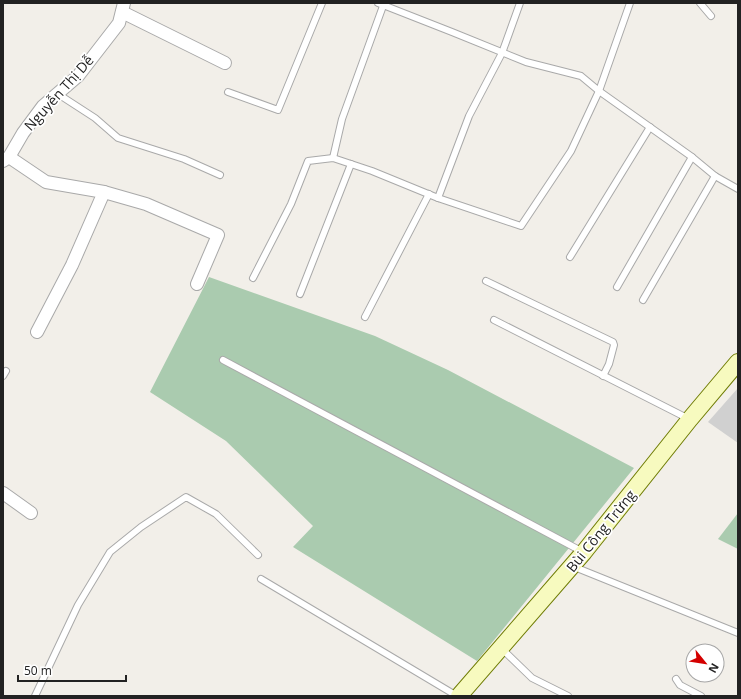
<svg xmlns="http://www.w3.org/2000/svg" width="741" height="699" viewBox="0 0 741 699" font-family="'Open Sans',sans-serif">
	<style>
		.religious { fill: #d0d0d0 }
		.cemetery { fill: #aacbaf }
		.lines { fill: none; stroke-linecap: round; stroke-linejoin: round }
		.lane-casing { stroke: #a9a9a9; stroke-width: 8 }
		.street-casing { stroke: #a9a9a9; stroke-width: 14 }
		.secondary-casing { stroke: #707d05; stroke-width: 18 }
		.lane { stroke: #fff; stroke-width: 6 }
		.street { stroke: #fff; stroke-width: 12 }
		.secondary { stroke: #f7fabf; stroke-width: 16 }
		.labels { text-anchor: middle; stroke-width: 3.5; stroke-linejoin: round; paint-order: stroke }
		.street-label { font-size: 14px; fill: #222; stroke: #fff }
	</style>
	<rect width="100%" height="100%" fill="#f2efe9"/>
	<!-- religious -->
	<polygon class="religious" points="738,388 738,443 708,422"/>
	<!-- cemetery -->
	<g class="cemetery">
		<polygon points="209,277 375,336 448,370 634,468 477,661 293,547 313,526 226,441 150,392"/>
		<polygon points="738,513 738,549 718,539"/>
	</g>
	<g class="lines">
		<!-- lane casing -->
		<g class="lane-casing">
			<g id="lane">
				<polyline points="378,3 452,32 526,62 581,76 599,91 692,157 715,176 738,189"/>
				<polyline points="700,3 711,16"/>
				<polyline points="228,92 278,110 322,3"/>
				<polyline points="58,94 95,118 118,138 184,159 220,175"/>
				<polyline points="333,158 342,119 383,6"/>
				<polyline points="438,198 469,116 502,53 520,3"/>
				<polyline points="570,257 650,127"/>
				<polyline points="253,278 291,204 308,161 333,158 372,171 438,198 521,226 571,151 599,91 630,3"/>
				<polyline points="486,281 613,342 614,345 609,364 603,376"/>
				<polyline points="617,287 692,157"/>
				<polyline points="300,294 351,164"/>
				<polyline points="643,300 715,176"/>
				<polyline points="365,317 429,194"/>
				<polyline points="494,320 689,419"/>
				<polyline points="223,360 583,552"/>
				<polyline points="3,376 6,371"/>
				<polyline points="572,566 738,633"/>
				<polyline points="261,579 457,696"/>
				<polyline points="501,648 532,678 568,696"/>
				<polyline points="676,679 680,685 701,696"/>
				<polyline points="35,696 78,605 110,552 141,527 186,497 216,514 258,555"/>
			</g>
		</g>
		<!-- street casing -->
		<g class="street-casing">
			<g id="street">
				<polyline points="122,12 225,63"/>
				<polyline points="9,157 46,182 104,192 146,204 218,235 197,284"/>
				<polyline points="3,161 9,157 23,133 43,106 78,76 119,23 124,3"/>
				<polyline points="37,332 72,265 104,192"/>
				<polyline points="3,493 31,513"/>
			</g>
		</g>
		<!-- secondary casing -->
		<g class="secondary-casing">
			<polyline id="secondary" points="459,696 584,552 690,419 738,362"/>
		</g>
		<!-- lane -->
		<use href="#lane" class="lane"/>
		<!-- street -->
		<use href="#street" class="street"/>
		<!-- secondary -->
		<use href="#secondary" class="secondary"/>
	</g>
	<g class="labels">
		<!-- street labels -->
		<g class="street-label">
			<text transform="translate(59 93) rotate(-48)" y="5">Nguyễn Thị Dễ</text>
			<text transform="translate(601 531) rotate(-51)" y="5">Bùi Công Trừng</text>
		</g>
	</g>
	<!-- border -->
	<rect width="741" height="699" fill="none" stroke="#222222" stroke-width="8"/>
	<!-- north arrow -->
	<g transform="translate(705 663) rotate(120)"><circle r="19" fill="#ffffff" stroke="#a7a7a7"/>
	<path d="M0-3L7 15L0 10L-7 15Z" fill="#d40000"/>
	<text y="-6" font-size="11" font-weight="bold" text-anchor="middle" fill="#222222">N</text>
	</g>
	<!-- scale -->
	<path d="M18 675v6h108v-6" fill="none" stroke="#222222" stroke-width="2"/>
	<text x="24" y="675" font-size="12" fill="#222222" stroke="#ffffff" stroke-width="3" paint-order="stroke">50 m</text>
</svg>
